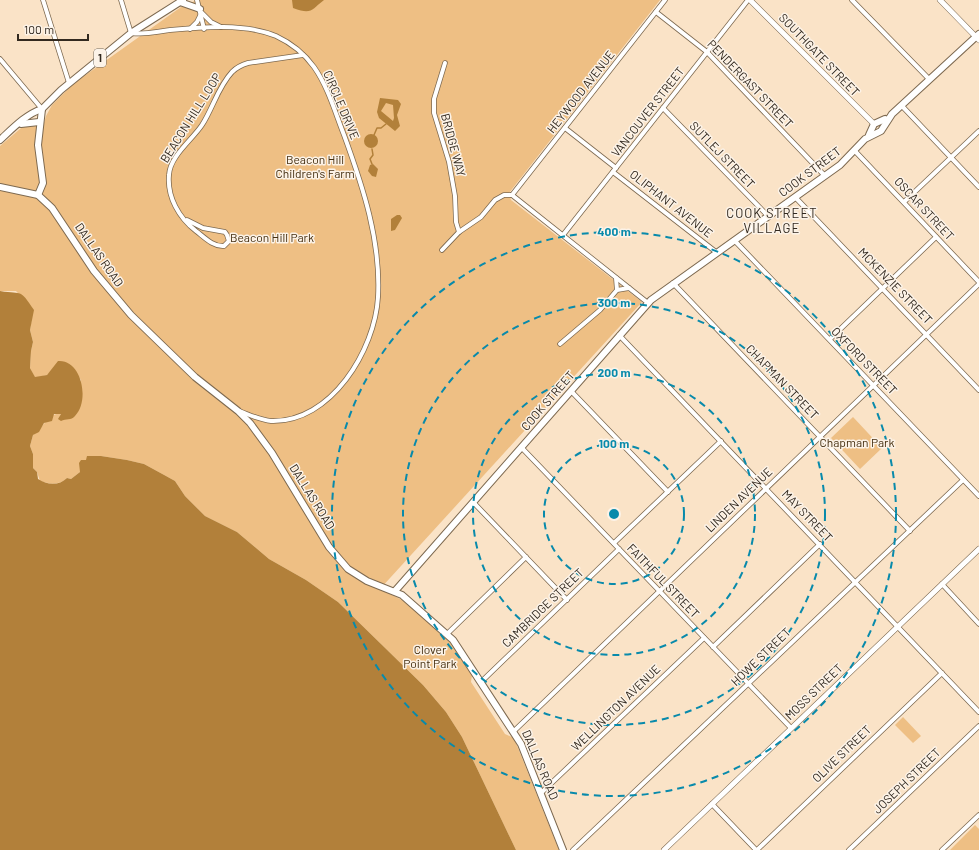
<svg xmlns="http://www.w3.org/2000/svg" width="979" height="850" viewBox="0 0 979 850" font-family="Barlow,sans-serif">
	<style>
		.green { fill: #eebf84 }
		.water { fill: #b2803a; fill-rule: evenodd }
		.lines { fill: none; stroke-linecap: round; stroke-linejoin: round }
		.stream { stroke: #b2803a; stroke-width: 1.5 }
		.minor-casing { stroke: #7d6950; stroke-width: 5.5 }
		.tertiary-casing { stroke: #7d6950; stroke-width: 6 }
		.secondary-casing { stroke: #7d6950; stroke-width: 8 }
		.primary-casing { stroke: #7d6950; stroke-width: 8 }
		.minor { stroke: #fff; stroke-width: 4 }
		.tertiary { stroke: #fff; stroke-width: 5 }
		.secondary { stroke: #fff; stroke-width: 6 }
		.primary { stroke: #fff; stroke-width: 6 }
		.ring { fill: none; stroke: #088aab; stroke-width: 2; stroke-dasharray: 7 5 }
		.labels { text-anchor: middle; stroke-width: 3; stroke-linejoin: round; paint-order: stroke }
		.shield { fill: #fcf3e8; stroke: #6f665b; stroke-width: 1 }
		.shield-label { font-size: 11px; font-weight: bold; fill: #32291f }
		.street-label { font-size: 12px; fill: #32291f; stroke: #fcf3e8 }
		.park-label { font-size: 12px; fill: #432d0e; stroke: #fcf3e8 }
		.neighbourhood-label { font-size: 13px; letter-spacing: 1px; fill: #32291f; stroke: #fcf3e8 }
		.centre { fill: #088aab; stroke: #fcf3e8; stroke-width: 2 }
		.ring-label { font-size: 12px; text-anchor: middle; font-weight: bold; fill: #088aab; stroke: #fcf3e8; stroke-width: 3; stroke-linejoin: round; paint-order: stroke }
	</style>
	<rect width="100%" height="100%" fill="#fae3c7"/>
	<!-- green -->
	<g class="green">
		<path d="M197 0H660L509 193 511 200 642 302 380 589 404 601 446 638 454 647 472 675 471 682 505 734 514 738 559 850H516L462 737 446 712 423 685 338 602 306 580 269 559 237 532 205 516 185 496 175 481 166 476 144 464 127 460 101 456 83 461 80 472 71 479 67 478C58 486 50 484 40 481L37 472 33 468V454L30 446 33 435C42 430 49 411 61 414L60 416 68 419 81 380 73 369 57 365 47 375 35 378 30 368 31 351 33 342 30 330 33 310 16 291H0V146L27 123 43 126 46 116 52 105 73 84 181 7Z"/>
		<polygon points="853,417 882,448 860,469 831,438"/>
		<polygon points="903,717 921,736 913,743 895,725"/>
		<polygon points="975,825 979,829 979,850 950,850"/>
	</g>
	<!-- water -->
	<g class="water">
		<path d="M292 0H324C311 10 312 15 293 8Z"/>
		<path d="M380 98 398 100 401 104 397 115 400 126 395 131 379 118 377 112ZM386 103 393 105 394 118 393 121 381 111Z"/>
		<circle cx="371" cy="141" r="7"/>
		<polygon points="373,164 378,169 376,177 372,176 368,171 370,165"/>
		<polygon points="397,215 400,215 402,218 395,230 391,231 391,219"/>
		<path d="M0 291C24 295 19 288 34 310L30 330 33 342 31 351 30 368 35 377 47 375 58 361C82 359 90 401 75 416 71 421 66 418 61 421L58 419 61 414H54L52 421 44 423 39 432 33 435 30 446 33 454V468L37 472 38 479C47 485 59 486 67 478L71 479 80 472 79 463 81 460H86L87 456H101L127 460 144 464 166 476 175 481 185 496 205 516 237 532 269 559 306 580 338 602 423 685 446 712 462 737 516 850H0Z"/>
	</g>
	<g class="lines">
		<!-- stream -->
		<g class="stream">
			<polyline points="374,135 377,128 381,128 386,124"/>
			<polyline points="372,149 373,155 370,159 372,164"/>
		</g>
		<!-- minor casing -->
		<g class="minor-casing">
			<g id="minor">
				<polyline points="43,0 69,83"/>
				<path d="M121 0 131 33C147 35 154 32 170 30 202 27 245 23 276 36 291 43 304 53 314 67 328 87 335 112 344 135 363 187 381 241 378 297 375 350 331 423 271 421 260 420 250 415 239 411"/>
				<polyline points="197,0 204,29"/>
				<polyline points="852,0 929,79"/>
				<polyline points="201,12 211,22 221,27"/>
				<polyline points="656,12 707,52 825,176"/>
				<polyline points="190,29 197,22 201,14"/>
				<polyline points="0,59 42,109"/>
				<polyline points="445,63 434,99 434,113 449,162 455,196 456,222 459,232"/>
				<polyline points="902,106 979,187"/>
				<polyline points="663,108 768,216"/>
				<polyline points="565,128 616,168"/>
				<polyline points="854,150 979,282"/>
				<polyline points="613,172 716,252"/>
				<polyline points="512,195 665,0"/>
				<polyline points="512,195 648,303"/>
				<polyline points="795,197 979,390"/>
				<polyline points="904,202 979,131"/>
				<path d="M187 220 203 228 225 232 227 235 229 241 224 246C213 247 204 237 196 231 179 218 167 197 169 175 170 156 192 140 202 125 213 108 218 87 232 72 237 67 241 65 248 63L303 55"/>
				<polyline points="563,235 748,0"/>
				<polyline points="734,240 979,496"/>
				<polyline points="442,250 459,232 481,217 495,200 504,195 512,195"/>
				<polyline points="616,278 617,290"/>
				<polyline points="673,283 910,531"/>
				<polyline points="619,335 979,712"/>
				<polyline points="830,339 936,237"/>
				<polyline points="560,344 600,310 617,290 629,288"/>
				<polyline points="571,391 668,492"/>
				<polyline points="521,447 791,728"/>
				<polyline points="473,502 567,600"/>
				<polyline points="614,543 721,441"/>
				<polyline points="942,584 979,624"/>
				<polyline points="447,634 526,557"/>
				<polyline points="713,647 820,544"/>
				<polyline points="481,682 619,549"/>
				<polyline points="514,731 979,284"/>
				<polyline points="541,793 704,638"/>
				<polyline points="712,804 756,850"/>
				<polyline points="573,850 963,480"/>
				<polyline points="757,850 942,673"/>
				<polyline points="849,850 979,726"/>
				<polyline points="942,850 979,815"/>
			</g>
		</g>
		<!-- tertiary casing -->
		<g class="tertiary-casing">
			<g id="tertiary">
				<polyline points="750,0 874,124"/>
				<polyline points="940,0 979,40"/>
				<polyline points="664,850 979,549"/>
			</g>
		</g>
		<!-- secondary casing -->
		<g class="secondary-casing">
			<g id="secondary">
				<polyline points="869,135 874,124 885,119"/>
				<polyline points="0,187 38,195 52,208 94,271 131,315 195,377 238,411 250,423 272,453 329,547 348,569 367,581 402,595 453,640 521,744 563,850"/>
				<polyline points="395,591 651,300 840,165 865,139 881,131 892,114 979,34"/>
			</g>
		</g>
		<!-- primary casing -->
		<g class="primary-casing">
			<g id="primary">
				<polyline points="180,2 200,9"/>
				<polyline points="21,124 39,122"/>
				<path d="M0 140C12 129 26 114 42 109"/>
				<polyline points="38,195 43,183 38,145 42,109 61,90 131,33 183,0"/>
			</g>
		</g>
		<!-- minor -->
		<use href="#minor" class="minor"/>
		<!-- tertiary -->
		<use href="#tertiary" class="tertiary"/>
		<!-- secondary -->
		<use href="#secondary" class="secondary"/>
		<!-- primary -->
		<use href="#primary" class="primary"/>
	</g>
	<!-- distance rings -->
	<g class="ring">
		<circle cx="614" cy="514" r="70"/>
		<circle cx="614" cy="514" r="141"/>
		<circle cx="614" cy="514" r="211"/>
		<circle cx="614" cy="514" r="282"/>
	</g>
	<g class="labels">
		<!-- shield labels -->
		<rect class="shield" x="94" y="49" width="12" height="18" rx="3"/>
		<g class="shield-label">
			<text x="100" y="62">1</text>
		</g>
		<!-- street labels -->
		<g class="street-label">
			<text transform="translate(819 55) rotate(46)" y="4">SOUTHGATE STREET</text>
			<text transform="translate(750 84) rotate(46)" y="4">PENDERGAST STREET</text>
			<text transform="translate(581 92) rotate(-52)" y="4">HEYWOOD AVENUE</text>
			<text transform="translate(341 105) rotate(67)" y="4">CIRCLE DRIVE</text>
			<text transform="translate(648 112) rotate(-52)" y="4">VANCOUVER STREET</text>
			<text transform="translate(191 118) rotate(-58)" y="4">BEACON HILL LOOP</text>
			<text transform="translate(453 145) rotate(75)" y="4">BRIDGE WAY</text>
			<text transform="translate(722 155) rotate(46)" y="4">SUTLEJ STREET</text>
			<text transform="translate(810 172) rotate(-37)" y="4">COOK STREET</text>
			<text transform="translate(671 204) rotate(38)" y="4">OLIPHANT AVENUE</text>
			<text transform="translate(924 209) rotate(47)" y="4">OSCAR STREET</text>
			<text transform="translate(99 255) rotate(55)" y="4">DALLAS ROAD</text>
			<text transform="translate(895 286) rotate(46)" y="4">MCKENZIE STREET</text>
			<text transform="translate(864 361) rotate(46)" y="4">OXFORD STREET</text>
			<text transform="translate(782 382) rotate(46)" y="4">CHAPMAN STREET</text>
			<text transform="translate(548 401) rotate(-49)" y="4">COOK STREET</text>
			<text transform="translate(312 497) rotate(58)" y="4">DALLAS ROAD</text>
			<text transform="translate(739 500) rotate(-44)" y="4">LINDEN AVENUE</text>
			<text transform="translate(807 516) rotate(46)" y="4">MAY STREET</text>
			<text transform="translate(663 581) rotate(46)" y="4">FAITHFUL STREET</text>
			<text transform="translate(543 608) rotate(-44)" y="4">CAMBRIDGE STREET</text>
			<text transform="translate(761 657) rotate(-44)" y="4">HOWE STREET</text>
			<text transform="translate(814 692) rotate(-44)" y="4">MOSS STREET</text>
			<text transform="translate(616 708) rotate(-44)" y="4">WELLINGTON AVENUE</text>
			<text transform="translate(842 754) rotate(-44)" y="4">OLIVE STREET</text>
			<text transform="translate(540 765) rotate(67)" y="4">DALLAS ROAD</text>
			<text transform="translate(907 781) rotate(-44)" y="4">JOSEPH STREET</text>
		</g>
		<!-- park labels -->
		<g class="park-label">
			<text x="315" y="164">Beacon Hill<tspan x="315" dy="14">Children's Farm</tspan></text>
			<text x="272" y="242">Beacon Hill Park</text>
			<text x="857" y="447">Chapman Park</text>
			<text x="430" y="654">Clover<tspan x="430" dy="14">Point Park</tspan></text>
		</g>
		<!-- neighbourhood labels -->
		<g class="neighbourhood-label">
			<text x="772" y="218">COOK STREET<tspan x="772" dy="15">VILLAGE</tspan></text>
		</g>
	</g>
	<circle cx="614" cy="514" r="6" class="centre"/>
	<g class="ring-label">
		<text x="614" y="236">400 m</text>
		<text x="614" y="307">300 m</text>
		<text x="614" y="377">200 m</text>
		<text x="614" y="448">100 m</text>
	</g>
	<!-- scale -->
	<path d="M18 34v6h70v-6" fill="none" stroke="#32291f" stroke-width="2"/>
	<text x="24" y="34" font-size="12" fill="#32291f" stroke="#fcf3e8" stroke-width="3" paint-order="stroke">100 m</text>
</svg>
